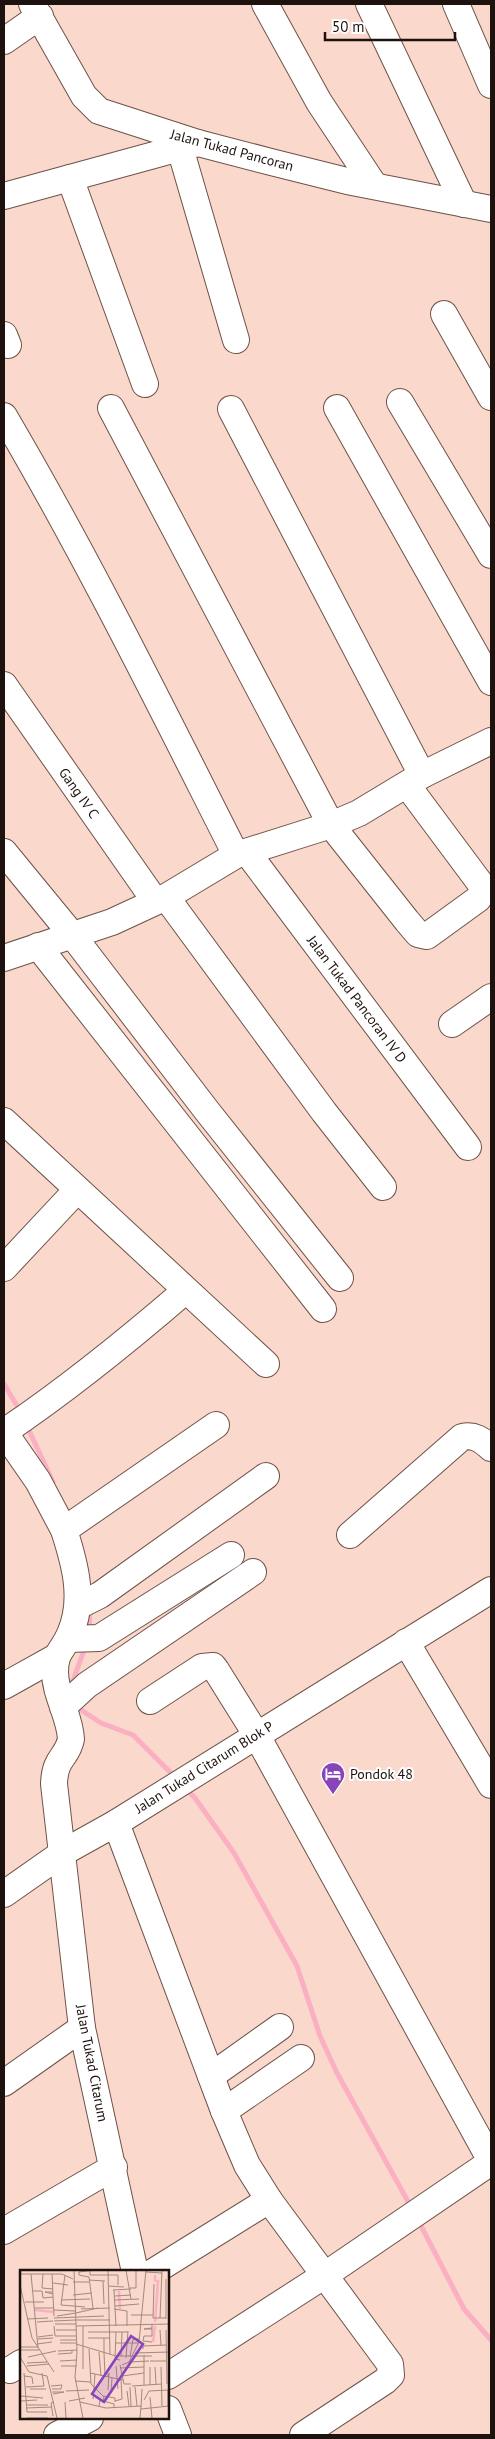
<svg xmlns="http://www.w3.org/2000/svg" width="495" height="2439" viewBox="0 0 495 2439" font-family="'PT Sans',sans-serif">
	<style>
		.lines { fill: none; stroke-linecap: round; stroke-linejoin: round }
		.stream { stroke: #fbafc2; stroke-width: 5 }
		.minor-casing { stroke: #6e5248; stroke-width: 28 }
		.minor { stroke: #fff; stroke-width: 26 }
		.labels { text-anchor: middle; stroke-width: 4; stroke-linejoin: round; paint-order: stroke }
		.street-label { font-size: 14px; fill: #1e120e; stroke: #fff }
		.poi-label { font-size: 14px; fill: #1e120e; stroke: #fff; text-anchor: start }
		.inset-river { fill: none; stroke: #fbafc2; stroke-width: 2.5 }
		.inset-road { fill: none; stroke: #a2897f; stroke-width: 1 }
		.view { fill: #8845b9; fill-opacity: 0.15; stroke: #8845b9; stroke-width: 2.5 }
		.inset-edge { fill: none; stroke: #1e120e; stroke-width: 2.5 }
	</style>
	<rect width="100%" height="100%" fill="#fad8cb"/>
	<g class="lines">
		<!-- stream -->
		<g class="stream">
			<polyline points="4,1384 20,1411"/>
			<polyline points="27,1426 53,1482"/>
			<polyline points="89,1632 90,1608"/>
			<polyline points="71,1686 86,1645"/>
			<polyline points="75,1706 101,1723 133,1735 176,1778"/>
			<polyline points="185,1788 195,1798 234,1853 297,1966 320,2036 337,2073 411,2207"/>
			<polyline points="419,2222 464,2309 491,2340"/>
		</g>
		<!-- minor casing -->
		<g class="minor-casing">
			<g id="minor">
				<polyline points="32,4 84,96 99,111 198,143 271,162 347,181 491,209"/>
				<polyline points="265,4 319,102 374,185"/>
				<polyline points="369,4 464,204"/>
				<polyline points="456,4 491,85"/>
				<polyline points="4,41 40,16"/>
				<polyline points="180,148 236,340"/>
				<polyline points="70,178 145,384"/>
				<polyline points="4,196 198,143"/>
				<polyline points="444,314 491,397"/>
				<polyline points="4,335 8,345"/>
				<polyline points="400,402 491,555"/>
				<polyline points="111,408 331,825 407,921 418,934 427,936 478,899 483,891 483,887 407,785"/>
				<polyline points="337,408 491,682"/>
				<polyline points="231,409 422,775"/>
				<path d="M4 416C88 559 161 707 236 855"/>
				<polyline points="4,685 155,901"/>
				<polyline points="4,852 73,936 207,1111 340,1278"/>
				<polyline points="247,852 468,1147"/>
				<polyline points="166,897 324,1112 383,1187"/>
				<polyline points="38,946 323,1309"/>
				<polyline points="4,958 112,922 166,897 236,855 331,825 359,813 422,775 491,741"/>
				<polyline points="452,1024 491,997"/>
				<polyline points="4,1121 266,1364"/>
				<polyline points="4,1268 77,1190"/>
				<path d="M64 1530 38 1481 4 1432C68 1389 127 1341 185 1291"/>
				<path d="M350 1535 462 1437C474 1434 482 1440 491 1448"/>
				<polyline points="78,1606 100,1595 266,1476"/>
				<polyline points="68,1639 99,1638 231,1555"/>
				<polyline points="406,1642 491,1785"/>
				<polyline points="4,1686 56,1657"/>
				<polyline points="150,1701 202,1667 213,1666 216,1670 256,1734 491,2161"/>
				<polyline points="63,1707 87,1685 253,1572"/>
				<polyline points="116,1823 224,2111 247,2165 269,2200 390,2364 391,2375 385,2381 303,2435"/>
				<polyline points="4,1894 64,1852 116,1823 491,1590"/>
				<polyline points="211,2076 280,2027"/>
				<polyline points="4,2083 82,2028"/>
				<polyline points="224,2111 301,2058"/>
				<polyline points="4,2231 114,2167"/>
				<path d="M135 2272 82 2028 54 1784C55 1756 67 1759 71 1739 70 1716 55 1695 55 1672 55 1651 63 1651 70 1634 85 1600 75 1564 64 1530L216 1425"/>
				<polyline points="153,2272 269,2200"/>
				<polyline points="10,2370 21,2363"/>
				<polyline points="168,2376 325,2275 491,2162"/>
				<polyline points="168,2409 178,2435"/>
				<polyline points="57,2435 90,2418"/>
			</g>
		</g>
		<!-- minor -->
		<use href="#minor" class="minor"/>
	</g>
	<!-- icons -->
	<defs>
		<g id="hotel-pin" transform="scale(1.25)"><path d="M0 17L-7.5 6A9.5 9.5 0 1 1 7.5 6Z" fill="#8845b9" stroke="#fff"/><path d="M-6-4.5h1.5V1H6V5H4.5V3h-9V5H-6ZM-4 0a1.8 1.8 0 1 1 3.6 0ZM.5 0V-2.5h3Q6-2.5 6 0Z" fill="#fff"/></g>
	</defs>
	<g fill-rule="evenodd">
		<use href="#hotel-pin" x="333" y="1774"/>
	</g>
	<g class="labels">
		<!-- street labels -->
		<g class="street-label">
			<text transform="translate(232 150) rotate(15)" y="5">Jalan Tukad Pancoran</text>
			<text transform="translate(79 793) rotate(55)" y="5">Gang IV C</text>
			<text transform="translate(357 999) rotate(53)" y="5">Jalan Tukad Pancoran IV D</text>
			<text transform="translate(204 1767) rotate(-32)" y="5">Jalan Tukad Citarum Blok P</text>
			<text transform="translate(92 2063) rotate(79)" y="5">Jalan Tukad Citarum</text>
		</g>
		<!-- poi labels -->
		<g class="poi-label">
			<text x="350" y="1779">Pondok 48</text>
		</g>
	</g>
	<!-- overview -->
	<g transform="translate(20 2270)">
		<rect width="149" height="149" fill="#fad8cb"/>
		<path class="inset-river" d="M135 5V10L138 11 135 52M99 21 100 39M15 40 34 42M133 72 135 56"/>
		<path class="inset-road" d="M54 0 57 82 55 107 63 148M88 0 90 84M106 0 111 29M70 1V5H98V15M59 2V5L69 7 73 38M59 2 74 0M126 2 142 3M0 4H42L53 9M11 4 18 78M23 4 22 18 33 19M32 4 34 46M45 5 41 35 65 37M146 9V49M69 10 85 11M83 11 84 34M53 12H69M33 13 48 15M134 14 133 48H146M0 15 12 68 34 102M89 16 104 17M110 18H116V0M93 20 111 19M94 20 96 56M13 21H22L23 28 33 27M33 22H25L33 24M53 25 72 23M95 26 111 25M41 30 70 29M95 30 119 29M5 32H24M95 36 119 34M14 38H33M61 39 90 38M94 39 107 41V56M34 40 55 41M56 43 78 38M111 45H133M37 46 56 43M34 48 84 46M140 48 142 0M7 49 28 48M56 50H90M34 51 56 50M17 52 33 51M35 54H56M132 54V66H124L123 71 132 72M34 56 35 66H56M56 56 149 54M63 56V76M132 58 124 59H132M36 60H57M140 60 141 75M146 60 147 114M68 62H108M96 62 95 89 100 90M18 67 33 65M68 68H90M84 68V83M18 69 33 68M40 70H56M40 73H56M96 73H118M17 74 32 72M56 74 96 86H132M63 76V99M0 77H17M69 79 71 114 84 127 83 132M123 79V76L146 75M1 80H19M38 81 57 80M79 82 81 106M84 83 85 105M115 83 149 82M38 84 52 83V80M124 85V115M101 86 102 62M0 87 9 102 27 106 37 148M8 87 36 81M110 87 113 69H119M106 88 108 61M40 91 57 90M130 91H147M109 92 129 91M7 93 27 92M100 95 104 114H111M102 95 109 92 119 72 126 0M7 96 29 94M41 96H57M96 96 98 119M135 97 136 114M141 97 142 136M100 98 124 97M4 103 7 142H27M70 103 103 110M4 106 12 107 13 114M102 106 124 103M87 107 89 103 88 120M55 111 71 112M130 115V97M31 116 42 115 41 119H32M112 116 142 114M6 117 24 116 22 103M110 117 111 136M115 117 117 136M10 119H26M148 120V136M46 121 69 120M107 121 109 136M32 122H44L33 124M91 123 92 108M1 126 23 128M83 126 95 128V132M130 127 132 148M73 129 75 104M124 130 129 121 149 120M0 131 17 130M49 131 65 128M95 131 102 129 101 109M45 132 46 148M60 132 86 138 121 136 120 148M6 135H28M79 136 80 130 94 134V138M121 137 122 119M6 138 32 137M121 139 149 136M33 146 31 133 34 132M7 148H28"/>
		<path class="view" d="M111 66 123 74 84 132 72 124Z"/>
		<rect width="149" height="149" class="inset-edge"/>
	</g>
	<!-- border -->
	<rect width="495" height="2439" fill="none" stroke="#1e120e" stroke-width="10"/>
	<!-- scale -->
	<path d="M325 32v8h130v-8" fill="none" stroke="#1e120e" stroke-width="2.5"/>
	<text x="332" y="32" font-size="15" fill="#1e120e" stroke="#ffffff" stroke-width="4" paint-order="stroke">50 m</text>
</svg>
